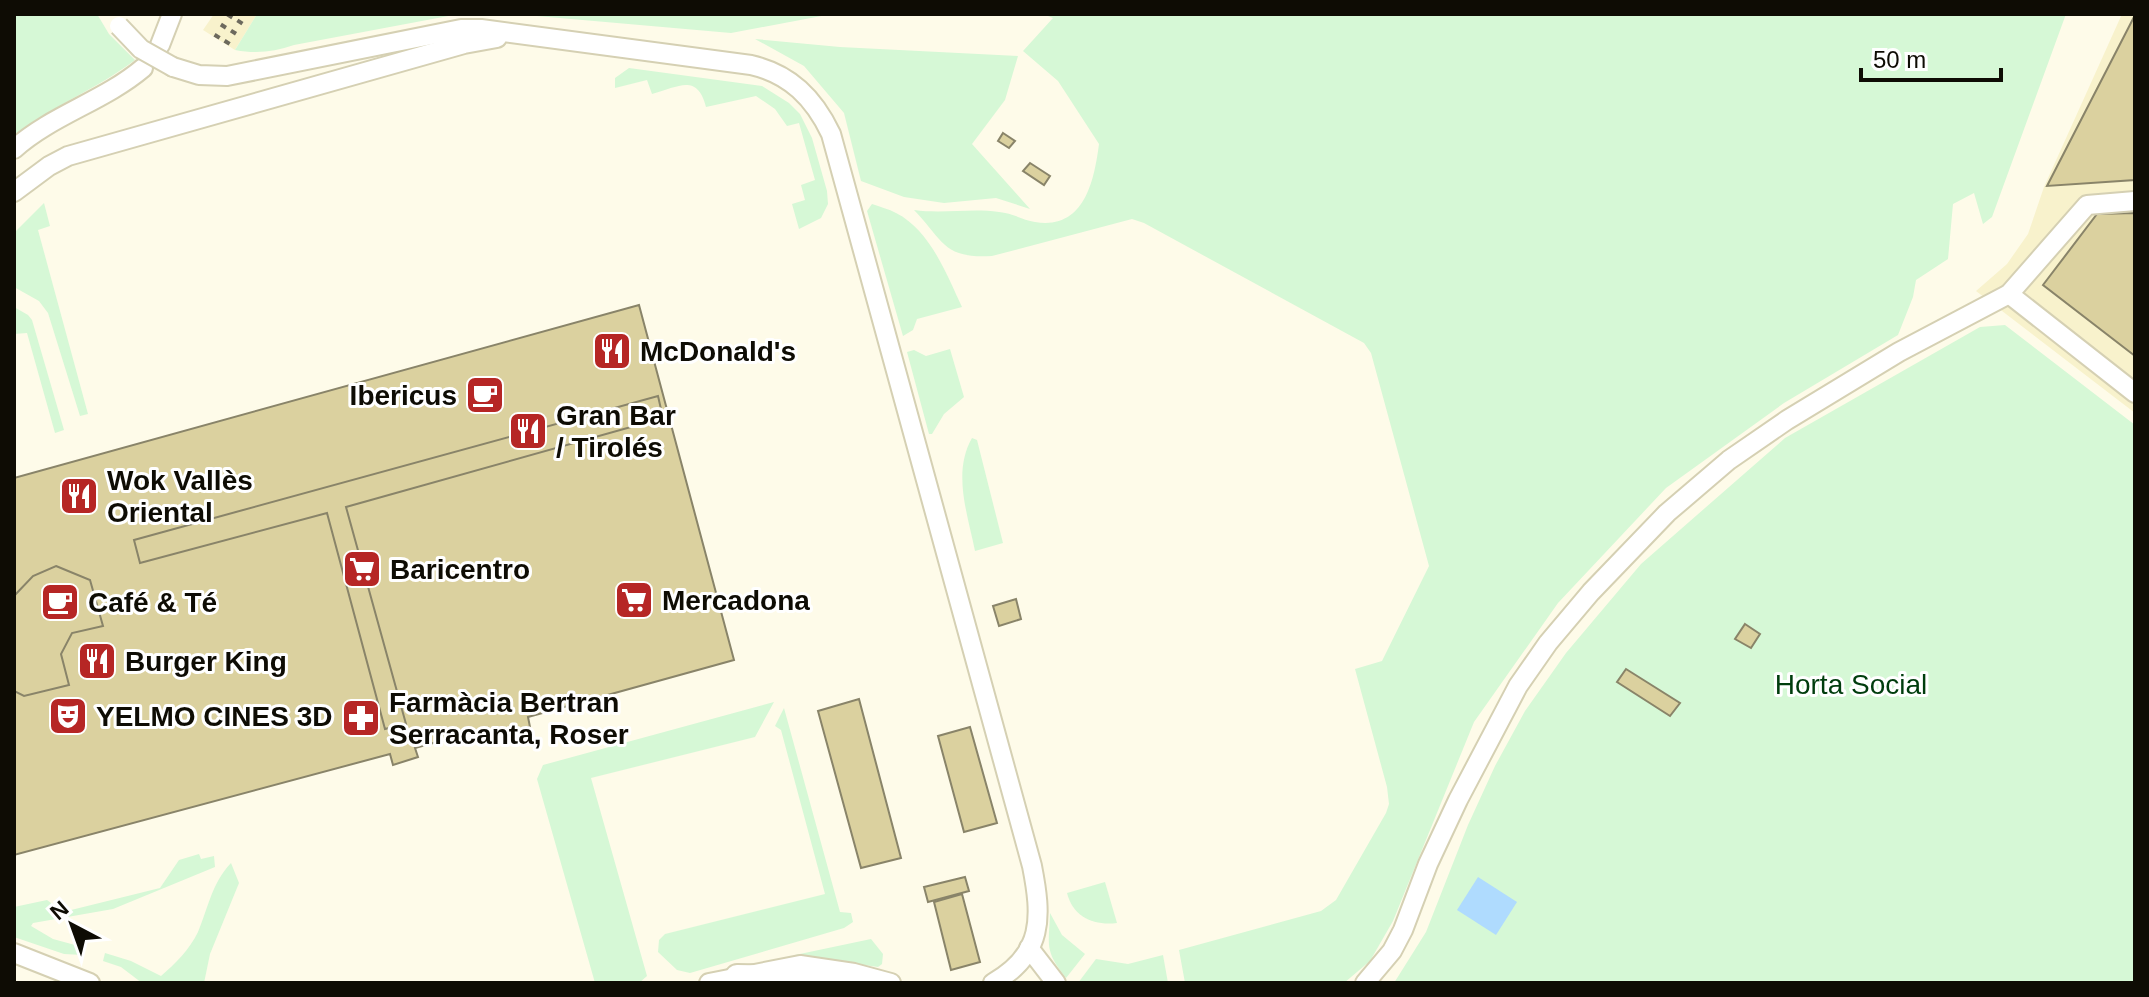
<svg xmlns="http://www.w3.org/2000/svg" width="2149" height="997" viewBox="0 0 2149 997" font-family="Arial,sans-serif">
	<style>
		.built { fill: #f8f2cc }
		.green { fill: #d6f8d6 }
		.water { fill: #afdbfe }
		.building { fill: #dbd19f; stroke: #898469; stroke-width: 2 }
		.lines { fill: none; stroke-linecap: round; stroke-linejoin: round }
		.minor-casing { stroke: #d5d0b3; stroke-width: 22 }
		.tertiary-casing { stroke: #d5d0b3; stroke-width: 26 }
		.minor { stroke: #fff; stroke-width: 18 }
		.tertiary { stroke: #fff; stroke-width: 22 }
		.rail { stroke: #6c695d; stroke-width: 6; stroke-dasharray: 4 8; stroke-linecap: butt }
		.minor-bridge-casing { stroke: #d5d0b3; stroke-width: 22; stroke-linecap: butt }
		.minor-bridge { stroke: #fff; stroke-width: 18 }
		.labels { text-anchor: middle; stroke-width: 6; stroke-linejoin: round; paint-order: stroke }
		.poi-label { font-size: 28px; font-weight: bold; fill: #0e0c04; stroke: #fff; text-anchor: start }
		.park-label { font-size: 28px; fill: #003d0d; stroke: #fff }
	</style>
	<rect width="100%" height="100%" fill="#fefbe9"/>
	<!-- built -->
	<g class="built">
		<polygon points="214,14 257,14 235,50 203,30"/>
		<polygon points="2122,14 2135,14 2135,413 1976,291 2007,264 2028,234 2044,187"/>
	</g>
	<!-- green -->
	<g class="green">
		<path d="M14 14H97L109 34 135 60C97 89 52 106 14 135Z"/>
		<path d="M257 14H459L294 45C274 52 256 54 235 50Z"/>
		<polygon points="514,14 832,14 731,33"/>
		<path d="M1043 14H2066L1992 217 1983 224 1974 193 1953 204 1948 259 1916 280 1913 297 1898 335 1784 403 1666 488 1558 603 1474 722 1393 921 1370 961 1344 983H1185L1179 950 1321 911 1336 900 1386 813 1389 804 1387 787 1355 669 1382 661 1429 566 1371 353 1364 343 1144 223 1132 219 992 256C943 259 943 240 914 210 943 214 971 208 999 212 1012 213 1023 220 1035 222 1084 230 1094 182 1099 144L1058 81 1023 51 1053 18Z"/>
		<polygon points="755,39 840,47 1018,56 1005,100 972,144 1030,209 996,198 944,203 904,197 861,181 844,113 804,66"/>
		<path d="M629 68 762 86 789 103 800 114 812 138 827 191 828 204 821 218 799 229 792 204 805 200 801 185 815 180 799 123 787 126 775 109 756 96 706 107C697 73 679 87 652 94L647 80 615 88V78Z"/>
		<polygon points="44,203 50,226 38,230 88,414 80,416 48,313 39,301 14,287 14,233"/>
		<path d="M872 204C880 207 889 209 896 213 930 230 947 275 962 307L917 319 913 330 903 336 867 211Z"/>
		<polygon points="14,307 28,315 32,320 64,430 55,433 27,333 14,334"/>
		<polygon points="2005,325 2135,425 2135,983 1394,983 1426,932 1468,825 1495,766 1525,711 1566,653 1641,564 1785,438 1980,327"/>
		<polygon points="950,349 964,397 944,414 932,434 929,434 907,352 914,350 926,356"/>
		<path d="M972 438 977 440 1003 543 975 551C968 515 952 473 972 438Z"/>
		<polygon points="774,702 755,737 591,778 647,976 639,983 595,983 537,779 543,765"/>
		<polygon points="784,708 840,912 851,913 853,922 844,928 690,973 677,970 658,952 659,940 665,934 825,894 781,730 775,726"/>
		<polygon points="199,854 201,859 214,856 215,867 113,909 33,923 31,926 53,939 86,948 83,955 64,954 14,937 14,907 47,900 63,912 160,888 179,860"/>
		<path d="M231 863 239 883 210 954 204 983H142L121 967 103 961 105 953 131 961 161 976C175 964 190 949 198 932 208 908 212 883 231 863Z"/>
		<path d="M1105 882 1117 923C1094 926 1073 917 1067 893Z"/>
		<path d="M1050 913 1062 935 1085 954 1066 978C1044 950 1049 946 1050 913Z"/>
		<polygon points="871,939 883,954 882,964 878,967 795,955"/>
		<polygon points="1163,955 1168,983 1078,983 1096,959 1128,964"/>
	</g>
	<!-- water -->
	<polygon class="water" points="1478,877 1517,902 1496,935 1457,910"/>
	<!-- building -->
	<g class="building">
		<polygon points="2135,15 2135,180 2047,186"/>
		<polygon points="1003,133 1015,141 1009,148 998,141"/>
		<polygon points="1030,163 1050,176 1044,185 1023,171"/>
		<polygon points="2135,213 2135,356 2043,285 2097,214"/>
		<polygon points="639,305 734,660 528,717 530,727 490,738 488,728 415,748 418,757 393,765 390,754 14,855 14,478"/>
		<polygon points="658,396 663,418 346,507 406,724 385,729 327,513 140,563 134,540"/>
		<polygon points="56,566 90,580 103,626 72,633 61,654 69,685 24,696 14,691 14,596 33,576"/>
		<polygon points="1016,599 1021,619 999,626 993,606"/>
		<polygon points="1745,624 1760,634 1751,648 1735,639"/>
		<polygon points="1626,669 1680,703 1670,716 1617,682"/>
		<polygon points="859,699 901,858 861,868 818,711"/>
		<polygon points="970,727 997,823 964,832 938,736"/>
		<polygon points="965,877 969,891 928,902 924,887"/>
		<polygon points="962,894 980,962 951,970 934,902"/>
	</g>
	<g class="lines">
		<!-- minor casing -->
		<g class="minor-casing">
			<g id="minor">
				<polyline points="160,45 172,14"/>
				<path d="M173 67 199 75 227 76 461 29H481L751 65C790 74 814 98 831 134L1032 866C1042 917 1044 954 993 983"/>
				<path d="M14 149C52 115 104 101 143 68"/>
				<polyline points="14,192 49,166 68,156 464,44 497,38"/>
				<polyline points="2009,294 2135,393"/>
				<polyline points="1029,948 1056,983"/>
				<polyline points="14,953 90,983"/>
				<polyline points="709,983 800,965 854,973 891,983"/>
				<polyline points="1365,983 1392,951 1403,930 1428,864 1458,800 1518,686 1548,643 1591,592 1667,513 1729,460 1787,420 1899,352 2009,294 2087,205 2135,201"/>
			</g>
		</g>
		<!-- tertiary casing -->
		<g class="tertiary-casing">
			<polyline id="tertiary" points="737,976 792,977 840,983"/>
		</g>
		<!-- minor -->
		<use href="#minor" class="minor"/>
		<!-- tertiary -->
		<use href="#tertiary" class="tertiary"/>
		<!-- rail -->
		<g class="rail">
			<polyline points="216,38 231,14"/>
			<polyline points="226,44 245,14"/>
		</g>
		<!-- minor-bridge casing -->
		<g class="minor-bridge-casing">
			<polyline id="minor-bridge" points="119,26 141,49 173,67"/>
		</g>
		<!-- minor-bridge -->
		<use href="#minor-bridge" class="minor-bridge"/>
	</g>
	<!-- icons -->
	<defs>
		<g id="restaurant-square" transform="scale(2)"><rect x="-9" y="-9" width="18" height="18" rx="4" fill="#b62625" stroke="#fff"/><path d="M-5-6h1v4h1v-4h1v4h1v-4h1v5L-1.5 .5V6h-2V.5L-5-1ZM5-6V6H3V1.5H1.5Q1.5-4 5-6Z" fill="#fff"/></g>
		<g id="cafe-square" transform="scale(2)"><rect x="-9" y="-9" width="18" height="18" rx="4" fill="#b62625" stroke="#fff"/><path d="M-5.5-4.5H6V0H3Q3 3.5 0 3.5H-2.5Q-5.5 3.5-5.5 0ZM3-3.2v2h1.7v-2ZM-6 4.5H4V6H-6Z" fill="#fff"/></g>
		<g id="supermarket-square" transform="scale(2)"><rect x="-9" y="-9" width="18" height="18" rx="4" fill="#b62625" stroke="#fff"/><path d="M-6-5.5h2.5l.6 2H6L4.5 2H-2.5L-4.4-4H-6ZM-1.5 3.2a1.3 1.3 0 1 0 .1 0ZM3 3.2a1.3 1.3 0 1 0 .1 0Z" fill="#fff"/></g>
		<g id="theatre-square" transform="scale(2)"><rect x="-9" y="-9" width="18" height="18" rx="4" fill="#b62625" stroke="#fff"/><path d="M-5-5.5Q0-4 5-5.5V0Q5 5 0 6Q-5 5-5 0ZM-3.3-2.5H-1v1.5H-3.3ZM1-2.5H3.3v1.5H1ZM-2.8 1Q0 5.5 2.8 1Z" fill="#fff"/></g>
		<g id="pharmacy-square" transform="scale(2)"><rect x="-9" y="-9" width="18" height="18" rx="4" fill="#b62625" stroke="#fff"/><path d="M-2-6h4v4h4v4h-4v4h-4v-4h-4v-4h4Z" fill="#fff"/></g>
	</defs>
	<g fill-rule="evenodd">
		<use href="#restaurant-square" x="612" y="351"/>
		<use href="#cafe-square" x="485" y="395"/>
		<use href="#restaurant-square" x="528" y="431"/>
		<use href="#restaurant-square" x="79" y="496"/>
		<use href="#supermarket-square" x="362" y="569"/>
		<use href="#supermarket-square" x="634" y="600"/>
		<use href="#cafe-square" x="60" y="602"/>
		<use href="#restaurant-square" x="97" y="661"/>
		<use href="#theatre-square" x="68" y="716"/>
		<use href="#pharmacy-square" x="361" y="718"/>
	</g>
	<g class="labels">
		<!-- poi labels -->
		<g class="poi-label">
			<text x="640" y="361">McDonald's</text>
			<text x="457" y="405" text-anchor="end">Ibericus</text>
			<text x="556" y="425">Gran Bar<tspan x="556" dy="32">/ Tirolés</tspan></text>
			<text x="107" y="490">Wok Vallès<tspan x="107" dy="32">Oriental</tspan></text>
			<text x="390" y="579">Baricentro</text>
			<text x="662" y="610">Mercadona</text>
			<text x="88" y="612">Café &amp; Té</text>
			<text x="125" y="671">Burger King</text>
			<text x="389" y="712">Farmàcia Bertran<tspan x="389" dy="32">Serracanta, Roser</tspan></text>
			<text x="96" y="726">YELMO CINES 3D</text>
		</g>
		<!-- park labels -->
		<g class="park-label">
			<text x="1851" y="694">Horta Social</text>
		</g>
	</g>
	<!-- border -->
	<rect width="2149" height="997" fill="none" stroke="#0e0c04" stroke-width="32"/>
	<!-- north arrow -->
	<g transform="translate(72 925) rotate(319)" stroke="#ffffff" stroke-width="6" paint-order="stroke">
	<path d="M0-6L14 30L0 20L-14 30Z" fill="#0e0c04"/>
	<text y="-12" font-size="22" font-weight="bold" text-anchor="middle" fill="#0e0c04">N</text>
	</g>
	<!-- scale -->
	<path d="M1861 68v12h140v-12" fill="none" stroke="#0e0c04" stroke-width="4"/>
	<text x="1873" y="68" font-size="24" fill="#0e0c04" stroke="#ffffff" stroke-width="6" paint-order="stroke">50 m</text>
</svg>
